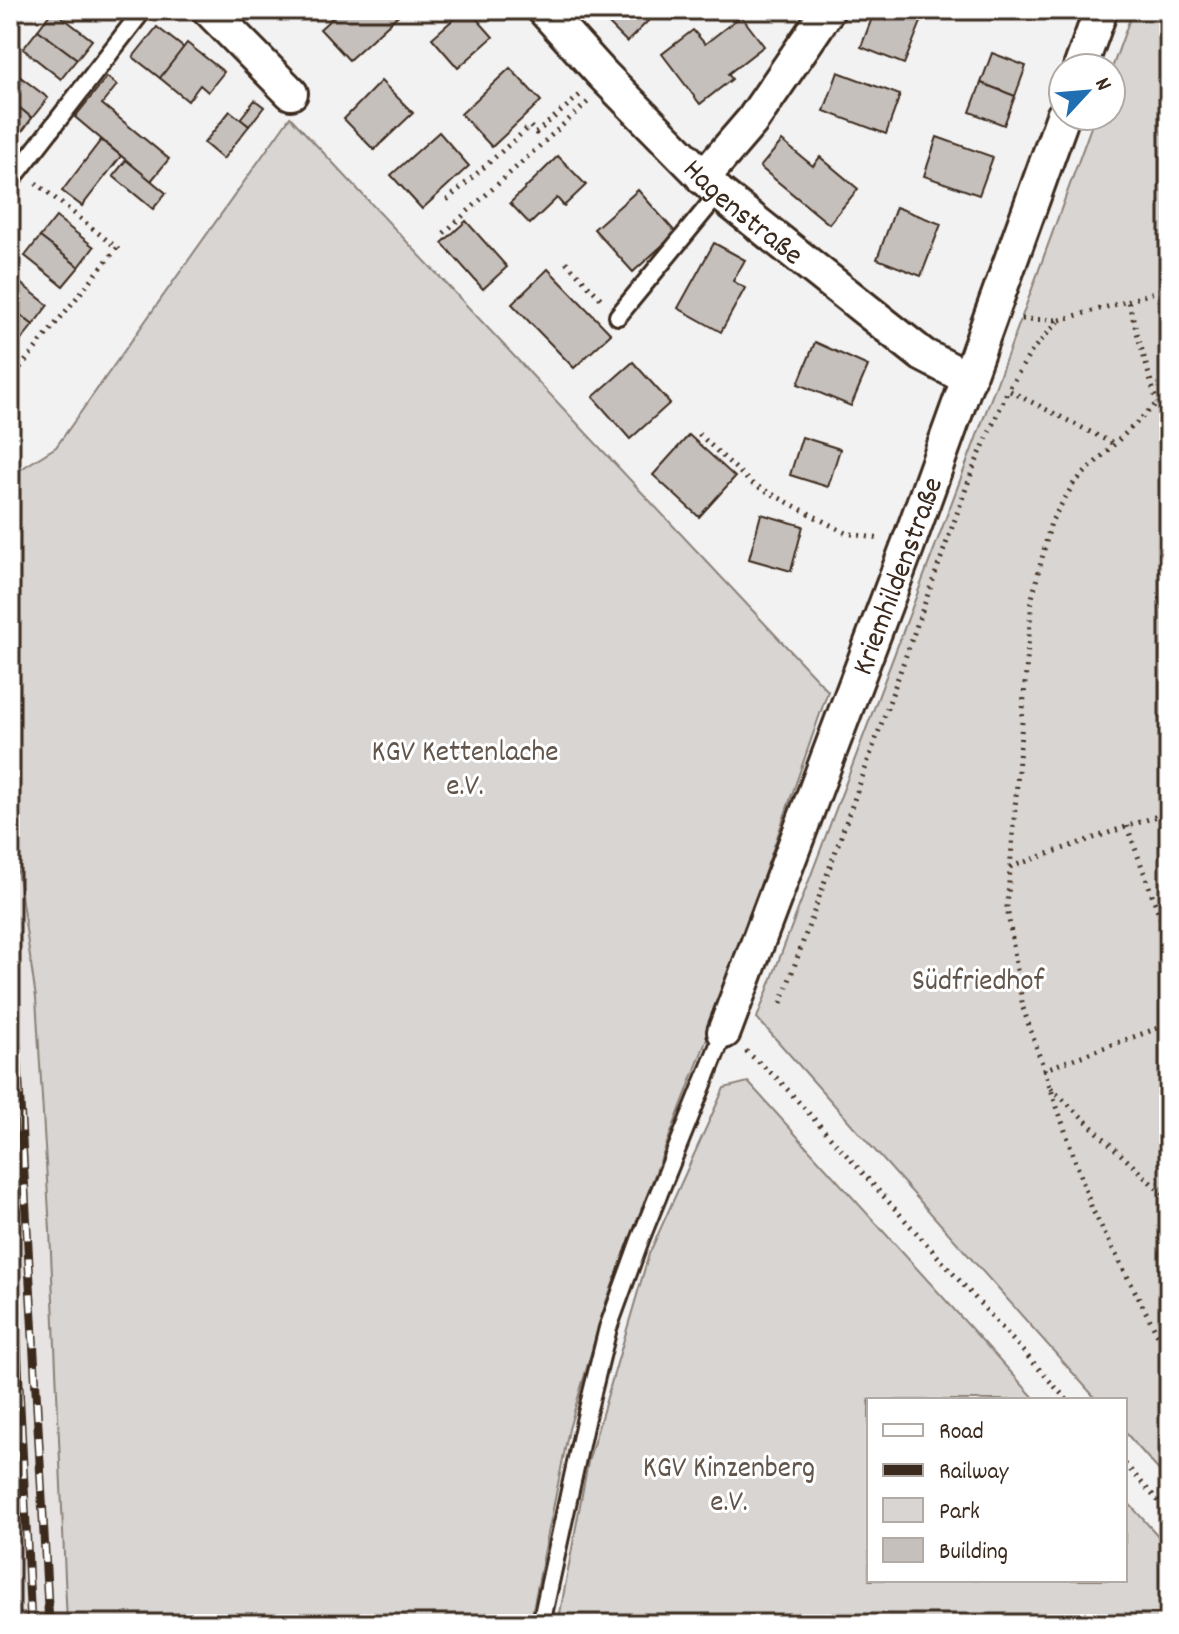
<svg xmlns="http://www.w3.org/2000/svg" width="1179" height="1634" viewBox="0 0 1179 1634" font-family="Dekko,sans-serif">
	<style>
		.built { fill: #e6e3e2 }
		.green { fill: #d8d5d2; stroke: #8a8078; stroke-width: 2 }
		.building { fill: #c6c0bd; stroke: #3b2a1e; stroke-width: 2 }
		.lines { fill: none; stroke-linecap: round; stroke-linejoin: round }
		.service-casing { stroke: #3b2a1e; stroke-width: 22 }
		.minor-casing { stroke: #3b2a1e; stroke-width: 38 }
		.path { stroke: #3b2a1e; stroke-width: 5; stroke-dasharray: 2 6; stroke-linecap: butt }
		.service { stroke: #fff; stroke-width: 16 }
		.minor { stroke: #fff; stroke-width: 32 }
		.rail-casing { stroke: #3b2a1e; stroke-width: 9 }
		.rail { stroke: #fff; stroke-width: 6; stroke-dasharray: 18; stroke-linecap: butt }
		.labels { text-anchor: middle; stroke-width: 6; stroke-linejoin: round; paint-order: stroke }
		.street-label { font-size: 30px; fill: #3b2a1e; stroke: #fff }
		.park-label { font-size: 30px; fill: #62554b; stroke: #fff }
	</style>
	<rect width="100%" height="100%" fill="#f3f2f2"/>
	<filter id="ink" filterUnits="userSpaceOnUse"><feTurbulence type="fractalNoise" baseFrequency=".0125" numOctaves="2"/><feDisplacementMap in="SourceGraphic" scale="16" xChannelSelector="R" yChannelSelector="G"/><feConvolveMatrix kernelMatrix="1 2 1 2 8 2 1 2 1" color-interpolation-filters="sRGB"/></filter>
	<g filter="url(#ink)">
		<!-- built -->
		<polygon class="built" points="10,820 36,998 50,1230 67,1624 12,1624"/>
		<!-- green -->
		<g class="green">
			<polygon points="1133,10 1169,10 1169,1482 1125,1432 1125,1400 1097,1400 757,1018 1021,319 1095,116 1111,116 1111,71"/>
			<polygon points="290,117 828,691 708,1036 606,1302 569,1429 530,1624 67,1624 50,1230 36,998 10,820 10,476 56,447"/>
			<polygon points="748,1082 1036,1400 869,1400 869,1580 1125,1580 1125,1499 1169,1548 1169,1624 558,1624 588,1462 649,1254 724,1088"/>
		</g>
		<!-- building -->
		<g class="building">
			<polygon points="53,10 92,40 77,59 38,30"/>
			<polygon points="341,10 404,10 349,60 320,29"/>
			<polygon points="464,10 469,10 493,37 458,68 432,38"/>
			<polygon points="601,10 645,10 652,17 627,42 598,13"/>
			<polygon points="875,10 925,12 904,64 861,47"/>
			<polygon points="741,16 764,46 728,74 732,79 700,104 662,54 693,30 705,44"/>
			<polygon points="157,27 184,48 160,78 133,57"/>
			<polygon points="38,30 77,59 61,79 23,49"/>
			<polygon points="187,43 224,72 208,92 200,85 188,101 160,78"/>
			<polygon points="992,53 1026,66 1015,96 981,83"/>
			<polygon points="510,68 541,101 492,147 461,114"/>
			<polygon points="10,69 48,98 32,118 10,100"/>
			<polygon points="838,72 900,95 886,134 824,111"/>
			<polygon points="107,77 117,85 102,104 169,159 151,181 75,117"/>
			<polygon points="381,81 413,113 374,150 344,119"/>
			<polygon points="981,83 1015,96 1004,125 970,112"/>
			<polygon points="10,100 32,118 18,137 10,131"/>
			<polygon points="255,100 264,107 249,126 240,119"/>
			<polygon points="230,111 249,126 223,159 204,143"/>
			<polygon points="439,132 469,166 422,209 391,175"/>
			<polygon points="937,137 993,157 979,195 924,176"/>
			<polygon points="101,140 121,156 82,206 62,191"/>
			<polygon points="782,141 813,166 820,157 858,189 829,224 760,167"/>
			<polygon points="558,156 586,185 564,206 557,198 530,224 510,203"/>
			<polygon points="126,160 166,193 153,209 113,176"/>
			<polygon points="638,190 676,233 633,272 594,229"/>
			<polygon points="896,207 941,224 921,276 877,259"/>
			<polygon points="56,217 94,247 79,267 40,237"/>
			<polygon points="466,221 507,267 483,289 442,243"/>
			<polygon points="40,237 79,267 63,286 25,256"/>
			<polygon points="714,243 745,260 733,281 745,288 721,332 678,308"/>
			<polygon points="548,269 611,334 574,368 512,304"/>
			<polygon points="10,275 48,305 33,325 10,307"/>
			<polygon points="10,307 33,325 18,344 10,337"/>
			<polygon points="815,342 868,366 851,406 798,384"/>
			<polygon points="633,362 670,403 630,439 593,397"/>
			<polygon points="689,435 735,477 699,517 653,475"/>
			<polygon points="802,437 840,449 828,487 790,475"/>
			<polygon points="761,514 803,526 791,571 749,559"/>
		</g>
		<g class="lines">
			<!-- service casing -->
			<g class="service-casing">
				<g id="service">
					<polyline points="10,182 143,10"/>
					<polyline points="618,316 719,193"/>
					<polyline points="541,1624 586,1417 608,1328 640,1240 724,1032"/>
				</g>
			</g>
			<!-- minor casing -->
			<g class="minor-casing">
				<g id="minor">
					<polyline points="209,10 291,93"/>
					<path id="s1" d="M544 10 603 75 719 193 923 355 969 379"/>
					<polyline points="1080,68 1101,10"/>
					<polyline points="703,178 752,121 828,10"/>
					<path id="s2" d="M724 1032 908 545 1063 116"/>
				</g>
			</g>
			<!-- path -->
			<g class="path">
				<polyline points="447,200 530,126 536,133 581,94"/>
				<polyline points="444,233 589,101"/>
				<polyline points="566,262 604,302"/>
				<polyline points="1128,301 1169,287"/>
				<polyline points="1022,319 1060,320 1033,349 1008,390 1114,444"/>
				<polyline points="1060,320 1128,301 1157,403"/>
				<polyline points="10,380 117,248 36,183"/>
				<polyline points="1169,399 1157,403 1074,483 1051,522 1032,598 1007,907 1023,1008 1092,1209 1169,1356"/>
				<polyline points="699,434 751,483 846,533 880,539"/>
				<polyline points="1127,826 1169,941"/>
				<polyline points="1010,867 1169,812"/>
				<polyline points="781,1003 973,469 1008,390"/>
				<polyline points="746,1051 778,1079 1067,1400"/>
				<polyline points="1043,1070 1169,1024"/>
				<polyline points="1051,1088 1169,1200"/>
				<polyline points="1125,1464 1169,1513"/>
			</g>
			<!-- service -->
			<use href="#service" class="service"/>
			<!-- minor -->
			<use href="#minor" class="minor"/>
			<!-- rail casing -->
			<g class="rail-casing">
				<g id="rail">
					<polyline points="10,970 16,1032 49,1624"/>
					<polyline points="10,1208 31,1624"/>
				</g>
			</g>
			<!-- rail -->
			<use href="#rail" class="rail"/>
		</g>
	</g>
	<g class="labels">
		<!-- street labels -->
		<g class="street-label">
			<text dy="10" stroke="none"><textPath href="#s1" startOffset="284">Hagenstraße</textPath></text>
			<text dy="10" stroke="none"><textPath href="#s2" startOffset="488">Kriemhildenstraße</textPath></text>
		</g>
		<!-- park labels -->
		<g class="park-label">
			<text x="465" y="760">KGV Kettenlache<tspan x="465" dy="34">e.V.</tspan></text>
			<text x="978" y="989">Südfriedhof</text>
			<text x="729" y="1476">KGV Kinzenberg<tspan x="729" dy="34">e.V.</tspan></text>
		</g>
	</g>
	<!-- margin -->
	<rect width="1179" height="1634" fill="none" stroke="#fff" stroke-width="40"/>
	<rect x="20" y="20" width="1139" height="1594" fill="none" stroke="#3b2a1e" stroke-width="3" filter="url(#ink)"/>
	<!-- legend -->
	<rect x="867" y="1398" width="260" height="184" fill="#ffffff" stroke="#b1aaa5" stroke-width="2"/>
	<rect x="883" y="1424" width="40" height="12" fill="#ffffff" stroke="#b1aaa5" stroke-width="2"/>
	<text x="939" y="1438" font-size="24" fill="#3b2a1e">Road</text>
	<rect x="883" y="1464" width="40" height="12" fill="#3b2a1e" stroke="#b1aaa5" stroke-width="2"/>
	<text x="939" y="1478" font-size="24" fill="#3b2a1e">Railway</text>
	<rect x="883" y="1498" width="40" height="24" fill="#d8d5d2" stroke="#b1aaa5" stroke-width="2"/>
	<text x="939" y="1518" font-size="24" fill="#3b2a1e">Park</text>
	<rect x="883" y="1538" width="40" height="24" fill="#c6c0bd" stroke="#b1aaa5" stroke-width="2"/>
	<text x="939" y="1558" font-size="24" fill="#3b2a1e">Building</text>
	<!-- north arrow -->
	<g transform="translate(1087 92) rotate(64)"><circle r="38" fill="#ffffff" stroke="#b1aaa5" stroke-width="2"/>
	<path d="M0-6L14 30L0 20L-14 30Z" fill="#1f6fb2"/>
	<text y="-12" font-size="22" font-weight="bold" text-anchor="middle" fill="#3b2a1e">N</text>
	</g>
</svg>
